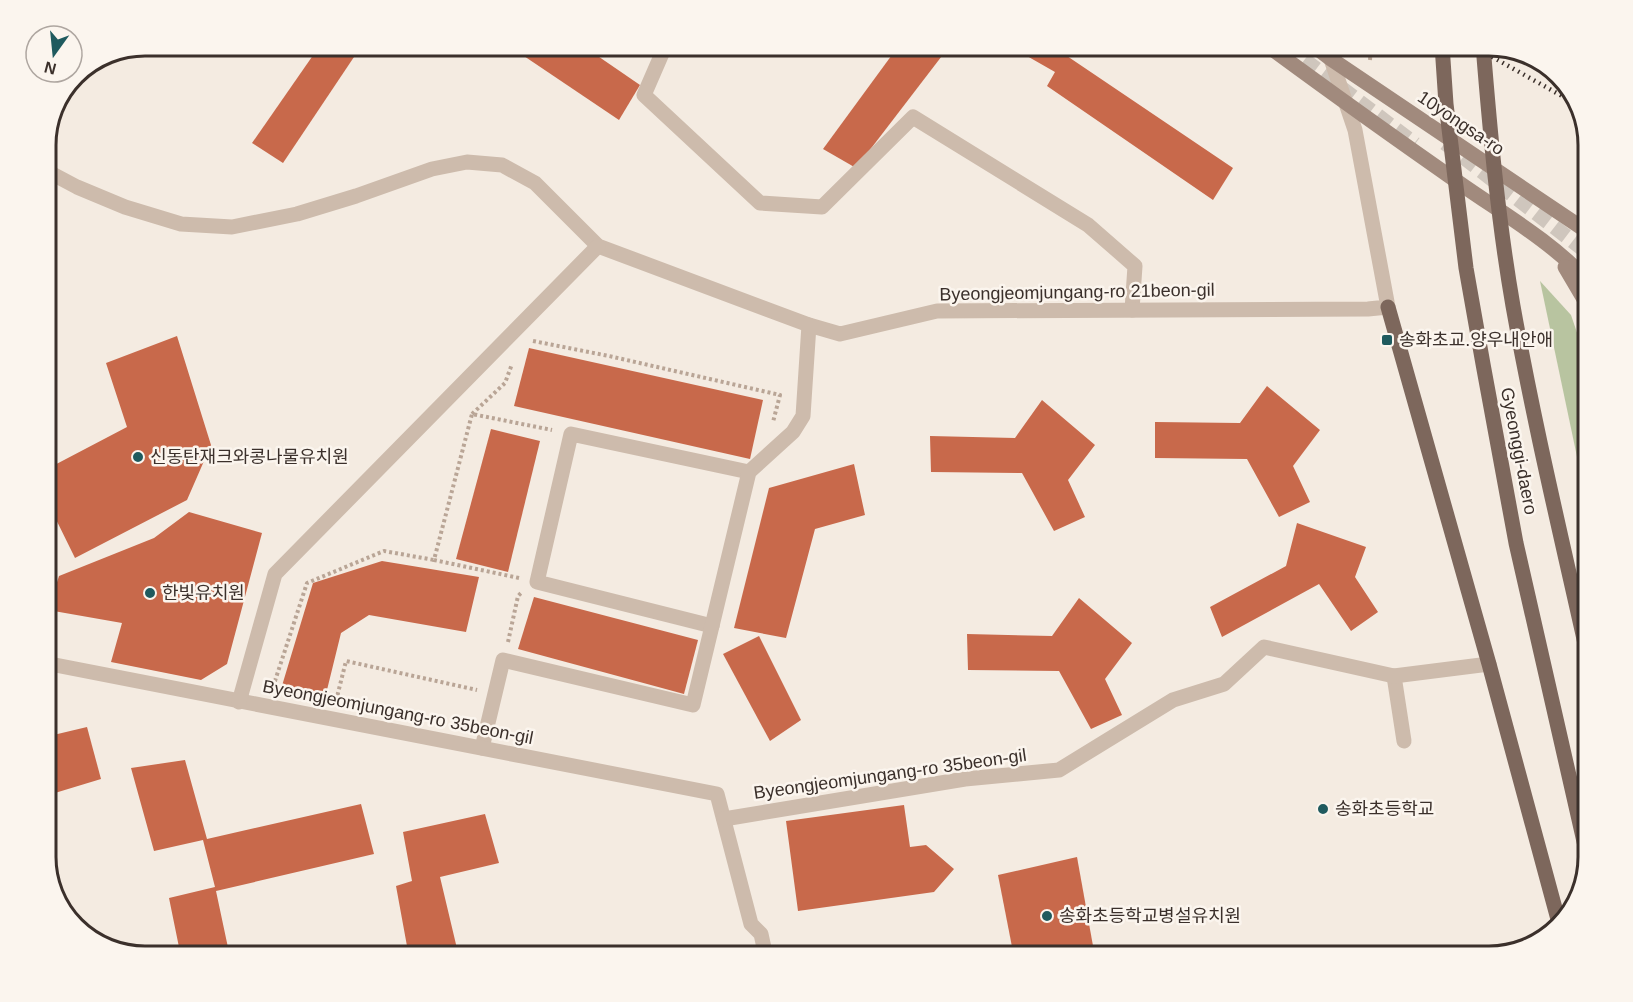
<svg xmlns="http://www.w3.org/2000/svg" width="1633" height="1002" viewBox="0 0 1633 1002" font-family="Helvetica,'Noto Sans KR',sans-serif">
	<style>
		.green { fill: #b8c4a0 }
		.building { fill: #c8694b }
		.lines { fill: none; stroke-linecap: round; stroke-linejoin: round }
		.secondary-tunnel { stroke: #cfc6bd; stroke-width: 15; stroke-dasharray: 15 8; stroke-linecap: butt }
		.path { stroke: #b9a596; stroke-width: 4; stroke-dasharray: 3 3; stroke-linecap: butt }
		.lane { stroke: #cdbbac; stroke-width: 15 }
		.street { stroke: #cdbbac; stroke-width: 15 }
		.secondary { stroke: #a18a7d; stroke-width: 15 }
		.primary { stroke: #7d675c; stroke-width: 15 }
		.rail { stroke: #3b302b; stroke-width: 4.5; stroke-dasharray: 1.5 4.5; stroke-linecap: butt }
		.poi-dot { fill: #1f5a5e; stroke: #fbf5ee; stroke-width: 2 }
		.labels { text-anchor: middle; stroke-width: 5; stroke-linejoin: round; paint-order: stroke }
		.street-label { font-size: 18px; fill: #3b302b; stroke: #fbf5ee }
		.poi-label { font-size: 18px; fill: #3b302b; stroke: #fbf5ee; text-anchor: start }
		.rim { fill: none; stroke: #3b302b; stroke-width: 3 }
	</style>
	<rect width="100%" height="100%" fill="#f4ebe1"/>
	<!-- green -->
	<polygon class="green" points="1540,281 1571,315 1588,365 1588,509"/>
	<!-- building -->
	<g class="building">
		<polygon points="1072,47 1067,56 1233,168 1213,200 1047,86 1055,72 1013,48"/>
		<polygon points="897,48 948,48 856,168 823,149"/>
		<polygon points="515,50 589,50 640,85 619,120"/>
		<polygon points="316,51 358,51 283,163 252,143"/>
		<polygon points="177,336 211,445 187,500 75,558 45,497 45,470 127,427 106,363"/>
		<polygon points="529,348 763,400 750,459 514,406"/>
		<polygon points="1267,386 1320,430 1293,466 1310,502 1279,517 1247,459 1155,458 1155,422 1240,423"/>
		<polygon points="1042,400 1095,445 1068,480 1085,517 1054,531 1022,473 931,472 930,436 1015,438"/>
		<polygon points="491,429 540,441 508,572 456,559"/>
		<polygon points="854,464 865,515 815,529 786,638 734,628 769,488"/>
		<polygon points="189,512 262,533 227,664 201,680 111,662 122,623 48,610 59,576 154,538"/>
		<polygon points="1297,523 1366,547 1355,577 1378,612 1351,631 1319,584 1222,637 1210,607 1286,566"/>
		<polygon points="382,561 479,577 466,632 369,615 341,633 325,698 281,689 313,583"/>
		<polygon points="534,597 698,640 684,694 518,649"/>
		<polygon points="1079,598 1132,643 1105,679 1122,715 1091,729 1059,671 968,670 967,634 1052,636"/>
		<polygon points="759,636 801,720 770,741 723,654"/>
		<polygon points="87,727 101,779 45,796 45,737"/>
		<polygon points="185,760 207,839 361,804 374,854 216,891 230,957 181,957 169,898 215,887 203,840 154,851 131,768"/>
		<polygon points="904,805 910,847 926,845 954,869 934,892 798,911 786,821"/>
		<polygon points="485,814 499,863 440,877 459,957 409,957 396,886 412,881 403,832"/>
		<polygon points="1077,857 1095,957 1014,957 998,875"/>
	</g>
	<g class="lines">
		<!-- secondary-tunnel -->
		<g class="secondary-tunnel">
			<polyline points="1286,46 1415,144"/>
			<polyline points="1445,143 1588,253"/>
		</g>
		<!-- path -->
		<g class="path">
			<polyline points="1370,60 1371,46"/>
			<polyline points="533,341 609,356 780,395 773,422"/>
			<polyline points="472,414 505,383 512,364"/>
			<polyline points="519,578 434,560 472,414 552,430"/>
			<polyline points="508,642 518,596 522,592"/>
			<polyline points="273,687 307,583 384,551 434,560"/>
			<polyline points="336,701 346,661 477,690"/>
		</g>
		<!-- lane -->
		<g class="lane">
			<polyline points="712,626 537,582 571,434 749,472"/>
			<polyline points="482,748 503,660 693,705 749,472 793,432 803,416 809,325"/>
		</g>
		<!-- street -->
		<g class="street">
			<polyline points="664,49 644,95 760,203 822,207 913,117 1088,225 1135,266 1132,310"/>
			<polyline points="45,170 77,187 125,207 181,224 232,227 297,214 356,196 432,169 467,162 502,165 535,183 598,246 809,325 840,334 937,311 1368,309 1388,307 1355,130 1331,59"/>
			<polyline points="45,663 717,794 751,924 761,934 766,957"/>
			<polyline points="1394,676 1404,741"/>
			<polyline points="239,702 275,574 598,246"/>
			<polyline points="724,819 965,779 1059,770 1173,700 1224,684 1264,647 1394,676 1489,664"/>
		</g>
		<!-- secondary -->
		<g class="secondary">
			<path d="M1268 46C1333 94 1399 141 1465 187 1507 216 1553 243 1588 281"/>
			<polyline points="1314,46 1331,59 1588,232"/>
			<polyline points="1565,267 1588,306"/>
		</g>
		<!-- primary -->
		<g class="primary">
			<polyline points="1442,45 1446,104 1466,268 1483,364 1516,543 1588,859"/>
			<path d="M1483 45C1490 132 1498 220 1513 306 1534 424 1562 540 1588 657"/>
			<polyline points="1388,307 1489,664 1559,923"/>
		</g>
		<!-- rail -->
		<g class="rail">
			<polyline points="1471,45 1578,105"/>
			<polyline points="1507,50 1562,82"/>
		</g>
	</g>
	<!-- markers -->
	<g class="poi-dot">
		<rect x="1381" y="334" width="12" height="12" rx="3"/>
		<circle cx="138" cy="457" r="6"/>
		<circle cx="150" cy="593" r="6"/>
		<circle cx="1323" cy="809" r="6"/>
		<circle cx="1047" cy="916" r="6"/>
	</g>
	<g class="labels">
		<!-- street labels -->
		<g class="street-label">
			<text transform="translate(1461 123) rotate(34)" y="6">10yongsa-ro</text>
			<text transform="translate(1077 292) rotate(-1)" y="6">Byeongjeomjungang-ro 21beon-gil</text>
			<text transform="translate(1519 451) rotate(79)" y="6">Gyeonggi-daero</text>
			<text transform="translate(398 712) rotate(11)" y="6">Byeongjeomjungang-ro 35beon-gil</text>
			<text transform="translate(890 774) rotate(-8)" y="6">Byeongjeomjungang-ro 35beon-gil</text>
		</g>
		<!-- poi labels -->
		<g class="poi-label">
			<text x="1399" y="346">송화초교.양우내안애</text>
			<text x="150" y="463">신동탄재크와콩나물유치원</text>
			<text x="162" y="599">한빛유치원</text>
			<text x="1335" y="815">송화초등학교</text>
			<text x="1059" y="922">송화초등학교병설유치원</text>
		</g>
	</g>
	<!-- crop -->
	<path d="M0 0H1633V1002H0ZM145 56H1489A89 89 0 0 1 1578 145V857A89 89 0 0 1 1489 946H145A89 89 0 0 1 56 857V145A89 89 0 0 1 145 56Z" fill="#fbf5ee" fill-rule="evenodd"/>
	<path class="rim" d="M145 56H1489A89 89 0 0 1 1578 145V857A89 89 0 0 1 1489 946H145A89 89 0 0 1 56 857V145A89 89 0 0 1 145 56Z"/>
	<!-- north arrow -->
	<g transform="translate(54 54) rotate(195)"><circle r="28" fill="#fbf5ee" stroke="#aea6a0" stroke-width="1.5"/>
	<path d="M0-4.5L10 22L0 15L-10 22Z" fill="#1f5a5e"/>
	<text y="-9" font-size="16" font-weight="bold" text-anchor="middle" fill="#3b302b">N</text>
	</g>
</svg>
